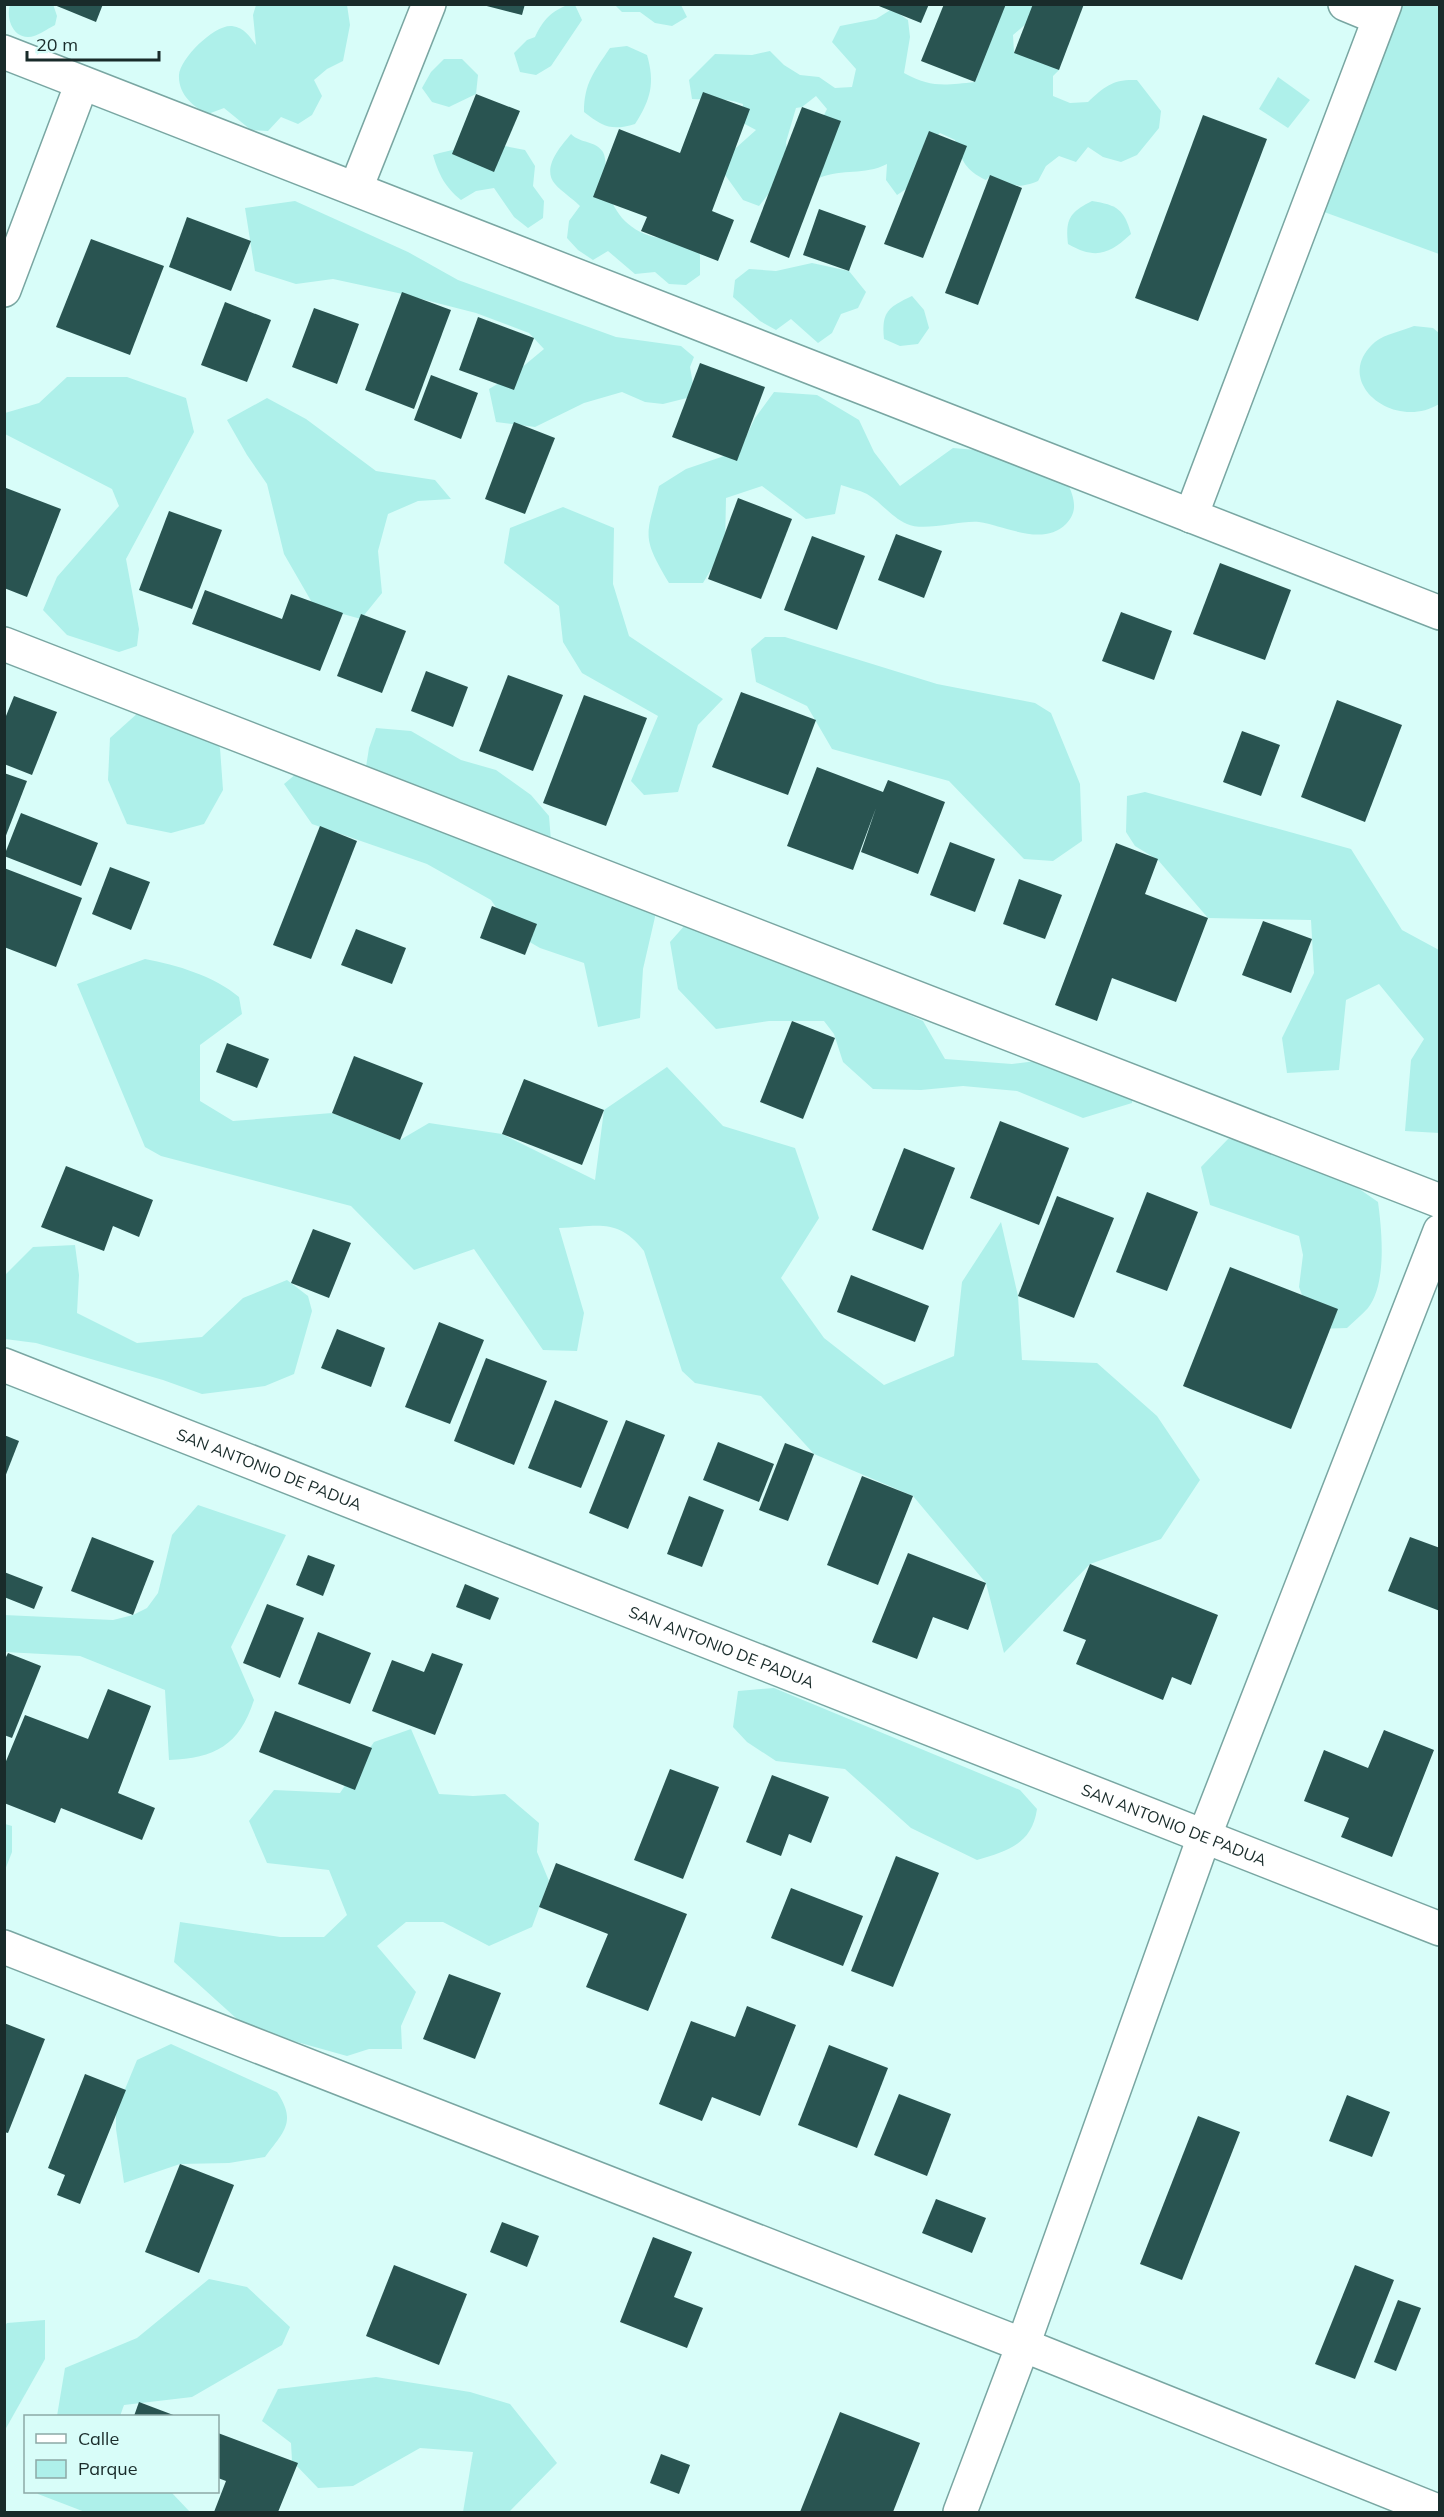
<svg xmlns="http://www.w3.org/2000/svg" width="1444" height="2517" viewBox="0 0 1444 2517" font-family="Mulish,sans-serif">
	<style>
		.green { fill: #aef0ea }
		.building { fill: #295451 }
		.lines { fill: none; stroke-linecap: round; stroke-linejoin: round }
		.minor-casing { stroke: #79a6a2; stroke-width: 36 }
		.minor { stroke: #fff; stroke-width: 33 }
		.labels { text-anchor: middle; stroke-width: 6; stroke-linejoin: round; paint-order: stroke }
		.street-label { font-size: 16px; fill: #192b2a; stroke: #d8fdf9 }
	</style>
	<rect width="100%" height="100%" fill="#d8fdf9"/>
	<!-- green -->
	<g class="green">
		<path d="M53 4 57 16 55 25C47 29 37 37 28 37 12 37 6 17 10 5Z"/>
		<path d="M570 4 575 5 582 20 551 66 536 75 520 72 514 53 527 40 535 37C543 20 551 11 570 4Z"/>
		<path d="M256 5H347L350 25 343 61 327 69 314 80 322 96 312 115 298 124 281 117 268 131 251 130 224 108 208 114C193 107 178 94 179 75 180 58 215 24 232 26 245 28 249 36 256 45L253 15Z"/>
		<polygon points="615,5 681,5 687,17 672,26 655,23 640,12 622,12"/>
		<path d="M999 5H1038L1027 23 1013 35 1014 52 1049 54 1059 70 1053 76V96L1070 103 1088 102C1105 86 1113 79 1137 80L1161 111 1159 128 1137 155 1121 162 1103 157 1088 147 1076 162 1059 156 1046 166 1038 181C1016 190 1011 185 990 176L986 180C965 170 962 161 955 140L940 133 927 145 912 185 897 195 886 180 887 164C863 176 844 168 819 178V125L827 109 816 96 802 107 796 108 786 142 788 160 770 192 759 206 743 200 723 172 728 155 756 130 741 122 743 104C724 97 712 100 692 99L689 80 715 54 752 55 770 51 784 65 800 75 819 77 835 88 852 87 856 69 832 42 840 26 876 19 892 9 908 20 910 37 904 73C931 88 945 85 975 82L980 69 970 53Z"/>
		<polygon points="1393,5 1439,5 1439,254 1316,209"/>
		<path d="M627 46 647 55C655 83 651 99 635 124 612 131 603 127 584 112 584 83 594 72 610 48Z"/>
		<polygon points="444,59 462,59 478,75 476,94 449,107 432,102 422,88 431,72"/>
		<polygon points="1278,77 1310,100 1288,128 1259,109"/>
		<path d="M571 134C581 144 595 140 603 152 607 159 605 175 607 184 611 210 627 230 654 237 662 239 680 238 691 239L700 255V275L686 285 669 284 655 272 635 274 608 251 593 260 578 250 567 238 569 221 580 206C572 198 562 192 555 184 541 168 561 146 571 134Z"/>
		<path d="M484 142 525 150 535 166 533 186 544 201 543 218 528 228 514 217 494 188 476 191 461 200C445 187 439 175 433 155 451 149 467 149 484 142Z"/>
		<polygon points="295,201 408,252 458,280 616,337 681,346 694,357 690,367 695,396 663,404 645,402 622,392 584,403 535,427 496,422 489,389 514,374 544,349 529,333 476,313 398,293 333,279 296,284 255,271 245,208"/>
		<path d="M1092 201C1117 205 1124 209 1131 234 1109 254 1096 260 1068 244 1065 219 1070 212 1092 201Z"/>
		<polygon points="812,263 849,271 866,292 858,308 841,314 832,333 818,343 791,319 776,330 760,321 733,297 735,280 749,269 776,271"/>
		<path d="M912 296 924 310 929 328 918 344 900 346 884 339C881 311 889 307 912 296Z"/>
		<path d="M1414 326 1433 328 1439 333V404C1394 432 1330 381 1375 342 1385 334 1402 331 1414 326Z"/>
		<polygon points="67,377 127,377 186,398 194,432 126,559 139,629 137,646 119,652 67,635 43,610 57,577 119,506 112,489 5,434 5,413 39,403"/>
		<path d="M774 392 817 395 859 420 874 452 900 486 953 448 999 452 1067 482C1074 497 1079 511 1066 524 1043 547 1006 526 979 522 961 520 924 532 907 524 891 517 881 502 867 494 859 490 849 488 841 485L835 514 806 519 762 486 726 498 725 546 703 583H669C641 536 646 537 659 486L686 469 739 451 755 418Z"/>
		<polygon points="267,398 306,419 376,471 435,480 451,499 418,501 388,514 378,551 382,593 361,619 314,606 284,554 267,484 247,455 227,420"/>
		<polygon points="563,507 614,528 613,584 629,636 723,699 698,725 678,792 644,795 631,781 658,716 582,673 563,642 559,606 504,563 510,528"/>
		<polygon points="765,637 785,637 937,684 1035,703 1051,713 1080,784 1082,841 1053,861 1024,859 949,781 832,749 807,706 756,682 751,649"/>
		<polygon points="139,712 197,719 220,748 223,790 204,824 171,833 127,824 108,780 110,738"/>
		<polygon points="376,728 411,731 461,760 496,770 531,795 549,816 551,841 653,900 655,917 643,969 640,1018 598,1027 584,963 540,948 514,933 491,900 427,864 312,824 284,784 315,758 345,765 366,767 369,748"/>
		<polygon points="1145,792 1351,849 1402,930 1439,950 1439,1133 1405,1131 1411,1060 1424,1039 1379,984 1346,1000 1339,1070 1287,1073 1282,1038 1314,973 1311,920 1208,918 1158,860 1135,846 1126,832 1127,796"/>
		<polygon points="686,924 775,951 811,975 866,995 923,1021 945,1059 1012,1064 1078,1056 1134,1089 1132,1103 1083,1118 1017,1091 963,1086 921,1090 873,1089 843,1062 834,1034 824,1021 769,1021 716,1029 678,989 670,942"/>
		<path d="M145 959C177 965 214 976 239 997L242 1014 200 1045V1101L233 1121 332 1113 400 1140 429 1123 502 1134 595 1180 604 1110 667 1067 723 1126 795 1148 819 1218 781 1278 824 1338 884 1385 954 1356 962 1282 1001 1222 1018 1296 1022 1360 1097 1363 1157 1416 1200 1480 1161 1539 1090 1564 1004 1653 986 1583 913 1496 814 1454 761 1396 695 1383 682 1371 644 1251C617 1217 598 1227 559 1228L584 1313 577 1351 543 1350 474 1249 414 1270 351 1206 161 1156 145 1147 77 984Z"/>
		<path d="M1228 1139 1277 1143 1312 1156 1378 1202C1382 1231 1387 1284 1368 1308 1362 1315 1354 1321 1347 1328L1315 1329 1299 1287 1303 1255 1299 1236 1210 1205 1201 1167Z"/>
		<polygon points="75,1245 79,1275 77,1313 137,1343 202,1337 243,1298 287,1280 308,1296 312,1311 294,1374 265,1386 202,1394 163,1380 36,1343 5,1339 5,1275 33,1247"/>
		<path d="M198 1505 286 1535 231 1647 254 1700C239 1746 215 1758 169 1760L165 1690 80 1656 5 1652 4 1615 113 1620 133 1615 147 1608 158 1593 172 1535Z"/>
		<path d="M774 1688 1020 1790 1037 1809C1032 1844 1008 1851 977 1860L911 1828 845 1769 776 1761 747 1742 733 1727 738 1691Z"/>
		<polygon points="411,1729 439,1794 473,1796 505,1794 539,1823 537,1852 549,1881 532,1927 489,1946 443,1922 406,1922 377,1946 416,1992 401,2026 402,2049 369,2049 347,2056 247,2028 174,1962 180,1922 280,1937 324,1937 347,1915 329,1870 267,1863 249,1821 274,1790 340,1793 374,1742"/>
		<polygon points="5,1824 12,1826 12,1852 5,1870"/>
		<path d="M171 2044 277 2092C297 2122 284 2131 265 2157L229 2163 180 2164 124 2183 116 2129V2111L137 2060Z"/>
		<polygon points="209,2279 247,2287 290,2327 282,2345 192,2397 124,2405 120,2416 57,2416 65,2368 137,2338"/>
		<polygon points="45,2320 45,2359 5,2430 5,2326 7,2323"/>
		<polygon points="376,2377 470,2392 510,2404 557,2463 509,2512 463,2512 473,2452 420,2448 353,2486 318,2488 292,2461 291,2443 262,2421 278,2389"/>
		<polygon points="37,2492 171,2492 190,2512 85,2512 38,2494"/>
	</g>
	<!-- building -->
	<g class="building">
		<polygon points="52,4 103,4 96,22"/>
		<polygon points="479,4 525,4 522,15"/>
		<polygon points="874,4 929,4 921,23"/>
		<polygon points="944,4 1006,4 975,82 921,61"/>
		<polygon points="1033,4 1084,4 1059,70 1014,53"/>
		<polygon points="703,92 750,109 712,211 734,220 718,261 641,231 647,217 593,197 619,129 680,153"/>
		<polygon points="476,94 520,111 494,172 452,154"/>
		<polygon points="802,107 841,121 789,258 750,242"/>
		<polygon points="1203,115 1267,139 1198,321 1135,298"/>
		<polygon points="929,131 967,146 923,258 884,244"/>
		<polygon points="990,175 1022,188 978,305 945,293"/>
		<polygon points="819,209 866,226 849,271 803,255"/>
		<polygon points="187,217 251,241 231,291 169,267"/>
		<polygon points="91,239 164,266 130,355 56,327"/>
		<polygon points="402,292 451,310 414,409 365,390"/>
		<polygon points="225,302 271,320 247,382 201,365"/>
		<polygon points="314,308 359,324 337,384 292,367"/>
		<polygon points="478,317 534,338 514,390 459,370"/>
		<polygon points="700,363 765,387 737,461 672,437"/>
		<polygon points="431,375 478,393 461,439 414,420"/>
		<polygon points="514,422 555,438 525,514 485,499"/>
		<polygon points="6,488 61,509 27,597 4,588"/>
		<polygon points="738,498 792,519 761,599 708,579"/>
		<polygon points="169,511 222,530 192,609 139,590"/>
		<polygon points="896,534 942,551 924,598 878,580"/>
		<polygon points="812,536 865,556 837,630 784,610"/>
		<polygon points="1220,563 1291,590 1265,660 1193,634"/>
		<polygon points="205,590 282,619 291,594 343,613 320,671 192,624"/>
		<polygon points="1121,612 1172,631 1154,680 1102,661"/>
		<polygon points="361,614 406,631 382,693 337,676"/>
		<polygon points="426,671 468,687 453,727 411,711"/>
		<polygon points="508,675 563,695 533,771 479,751"/>
		<polygon points="741,692 816,720 788,795 712,767"/>
		<polygon points="584,695 647,718 606,826 543,803"/>
		<polygon points="14,696 57,712 32,775 4,764 4,721"/>
		<polygon points="1337,700 1402,725 1365,822 1301,797"/>
		<polygon points="1242,731 1280,745 1261,796 1223,782"/>
		<polygon points="817,767 883,792 888,780 945,802 918,874 861,852 876,808 853,870 787,846"/>
		<polygon points="4,773 27,781 5,838 4,838"/>
		<polygon points="21,813 98,843 81,886 4,856"/>
		<polygon points="320,826 357,841 311,959 273,945"/>
		<polygon points="950,842 995,859 975,912 930,895"/>
		<polygon points="1116,843 1158,859 1145,894 1208,918 1176,1002 1112,978 1097,1021 1055,1005"/>
		<polygon points="110,867 150,882 131,930 92,914"/>
		<polygon points="4,868 82,898 56,967 4,947"/>
		<polygon points="1019,879 1062,895 1045,939 1003,924"/>
		<polygon points="492,906 537,924 525,955 480,938"/>
		<polygon points="1263,921 1312,939 1291,993 1242,975"/>
		<polygon points="356,929 406,948 392,984 341,965"/>
		<polygon points="792,1021 835,1038 803,1119 760,1102"/>
		<polygon points="227,1043 269,1059 257,1088 216,1072"/>
		<polygon points="354,1056 423,1083 400,1140 332,1113"/>
		<polygon points="524,1079 604,1110 582,1165 502,1134"/>
		<polygon points="1000,1121 1069,1148 1039,1225 970,1198"/>
		<polygon points="904,1148 955,1168 923,1250 872,1230"/>
		<polygon points="66,1166 153,1200 139,1237 113,1226 104,1251 41,1227"/>
		<polygon points="1147,1192 1198,1212 1167,1291 1116,1272"/>
		<polygon points="1057,1196 1114,1218 1074,1318 1018,1296"/>
		<polygon points="313,1229 351,1243 329,1298 291,1283"/>
		<polygon points="1230,1267 1338,1309 1291,1429 1183,1386"/>
		<polygon points="851,1275 929,1306 915,1342 837,1312"/>
		<polygon points="439,1322 484,1340 450,1424 405,1407"/>
		<polygon points="337,1329 385,1348 371,1387 321,1368"/>
		<polygon points="486,1358 547,1381 514,1465 454,1441"/>
		<polygon points="555,1400 608,1421 581,1488 528,1468"/>
		<polygon points="626,1420 665,1435 628,1529 589,1513"/>
		<polygon points="4,1435 19,1441 5,1477 4,1477"/>
		<polygon points="718,1442 774,1464 759,1502 703,1480"/>
		<polygon points="785,1443 814,1454 788,1521 759,1510"/>
		<polygon points="862,1476 913,1496 878,1585 827,1565"/>
		<polygon points="689,1496 724,1510 702,1567 667,1554"/>
		<polygon points="92,1537 154,1561 133,1615 71,1591"/>
		<polygon points="1410,1537 1440,1548 1440,1611 1388,1591"/>
		<polygon points="908,1553 986,1583 968,1630 933,1617 917,1659 872,1642"/>
		<polygon points="308,1555 335,1565 323,1596 296,1585"/>
		<polygon points="1090,1564 1218,1615 1191,1685 1172,1677 1163,1700 1076,1664 1086,1640 1063,1631"/>
		<polygon points="4,1572 43,1587 34,1609 4,1597"/>
		<polygon points="465,1584 499,1598 490,1620 456,1607"/>
		<polygon points="267,1604 304,1618 280,1678 243,1663"/>
		<polygon points="318,1632 371,1653 350,1704 298,1684"/>
		<polygon points="8,1653 41,1666 12,1738 4,1735 4,1661"/>
		<polygon points="432,1653 463,1664 435,1735 372,1711 392,1660 424,1672"/>
		<polygon points="108,1689 151,1706 118,1793 155,1808 142,1840 61,1808 55,1823 4,1803 4,1766 25,1715 88,1739"/>
		<polygon points="275,1711 372,1748 355,1790 259,1752"/>
		<polygon points="1384,1730 1434,1750 1392,1857 1341,1837 1349,1818 1304,1801 1324,1750 1368,1768"/>
		<polygon points="670,1769 719,1787 683,1879 634,1860"/>
		<polygon points="772,1775 829,1797 811,1843 789,1834 781,1856 746,1842"/>
		<polygon points="896,1856 939,1873 893,1987 851,1971"/>
		<polygon points="556,1863 687,1914 648,2011 586,1987 608,1934 539,1907"/>
		<polygon points="791,1888 863,1916 843,1966 771,1938"/>
		<polygon points="449,1974 501,1993 475,2059 423,2039"/>
		<polygon points="747,2006 796,2025 760,2116 712,2097 702,2121 659,2104 691,2021 735,2037"/>
		<polygon points="4,2023 45,2039 8,2133 4,2132"/>
		<polygon points="829,2045 888,2068 857,2148 798,2125"/>
		<polygon points="85,2074 126,2090 80,2204 57,2195 65,2175 48,2168"/>
		<polygon points="899,2094 951,2114 927,2176 874,2155"/>
		<polygon points="1347,2095 1390,2112 1372,2157 1329,2141"/>
		<polygon points="1198,2116 1240,2132 1182,2280 1140,2264"/>
		<polygon points="180,2164 234,2185 199,2273 145,2252"/>
		<polygon points="936,2199 986,2218 972,2253 922,2233"/>
		<polygon points="502,2222 539,2236 527,2267 490,2252"/>
		<polygon points="653,2237 692,2252 674,2297 703,2308 687,2348 620,2322"/>
		<polygon points="394,2265 467,2294 439,2365 366,2336"/>
		<polygon points="1355,2265 1394,2280 1355,2379 1315,2364"/>
		<polygon points="1398,2300 1421,2308 1396,2371 1374,2362"/>
		<polygon points="139,2402 176,2416 134,2416"/>
		<polygon points="840,2412 920,2443 893,2512 800,2512"/>
		<polygon points="218,2433 298,2463 278,2512 214,2512 226,2481 218,2478"/>
		<polygon points="661,2454 690,2465 679,2494 650,2483"/>
	</g>
	<g class="lines">
		<!-- minor casing -->
		<g class="minor-casing">
			<g id="minor">
				<polyline points="1345,4 1379,18"/>
				<polyline points="4,52 1440,613"/>
				<polyline points="356,188 429,4"/>
				<polyline points="4,290 82,83"/>
				<polyline points="1191,516 1385,4"/>
				<polyline points="4,644 1440,1201"/>
				<path id="s1" d="M4 1365 1440 1929"/>
				<polyline points="4,1947 1023,2345 1440,2512"/>
				<polyline points="960,2512 1023,2345 1204,1837 1440,1231"/>
			</g>
		</g>
		<!-- minor -->
		<use href="#minor" class="minor"/>
	</g>
	<g class="labels">
		<!-- street labels -->
		<g class="street-label">
			<text dy="6" stroke="none"><textPath href="#s1" startOffset="285">SAN ANTONIO DE PADUA</textPath></text>
			<text dy="6" stroke="none"><textPath href="#s1" startOffset="771">SAN ANTONIO DE PADUA</textPath></text>
			<text dy="6" stroke="none"><textPath href="#s1" startOffset="1257">SAN ANTONIO DE PADUA</textPath></text>
		</g>
	</g>
	<!-- border -->
	<rect width="1444" height="2517" fill="none" stroke="#192b2a" stroke-width="12"/>
	<!-- legend -->
	<rect x="24" y="2415" width="195" height="78" fill="#d8fdf9" stroke="#8ca9a6" stroke-width="1.5"/>
	<rect x="36" y="2434" width="30" height="9" fill="#ffffff" stroke="#8ca9a6" stroke-width="1.5"/>
	<text x="78" y="2445" font-size="18" fill="#192b2a">Calle</text>
	<rect x="36" y="2460" width="30" height="18" fill="#aef0ea" stroke="#8ca9a6" stroke-width="1.5"/>
	<text x="78" y="2475" font-size="18" fill="#192b2a">Parque</text>
	<!-- scale -->
	<path d="M27 51v9h132v-9" fill="none" stroke="#192b2a" stroke-width="3"/>
	<text x="36" y="51" font-size="18" fill="#192b2a" stroke="#d8fdf9" stroke-width="4.5" paint-order="stroke">20 m</text>
</svg>
